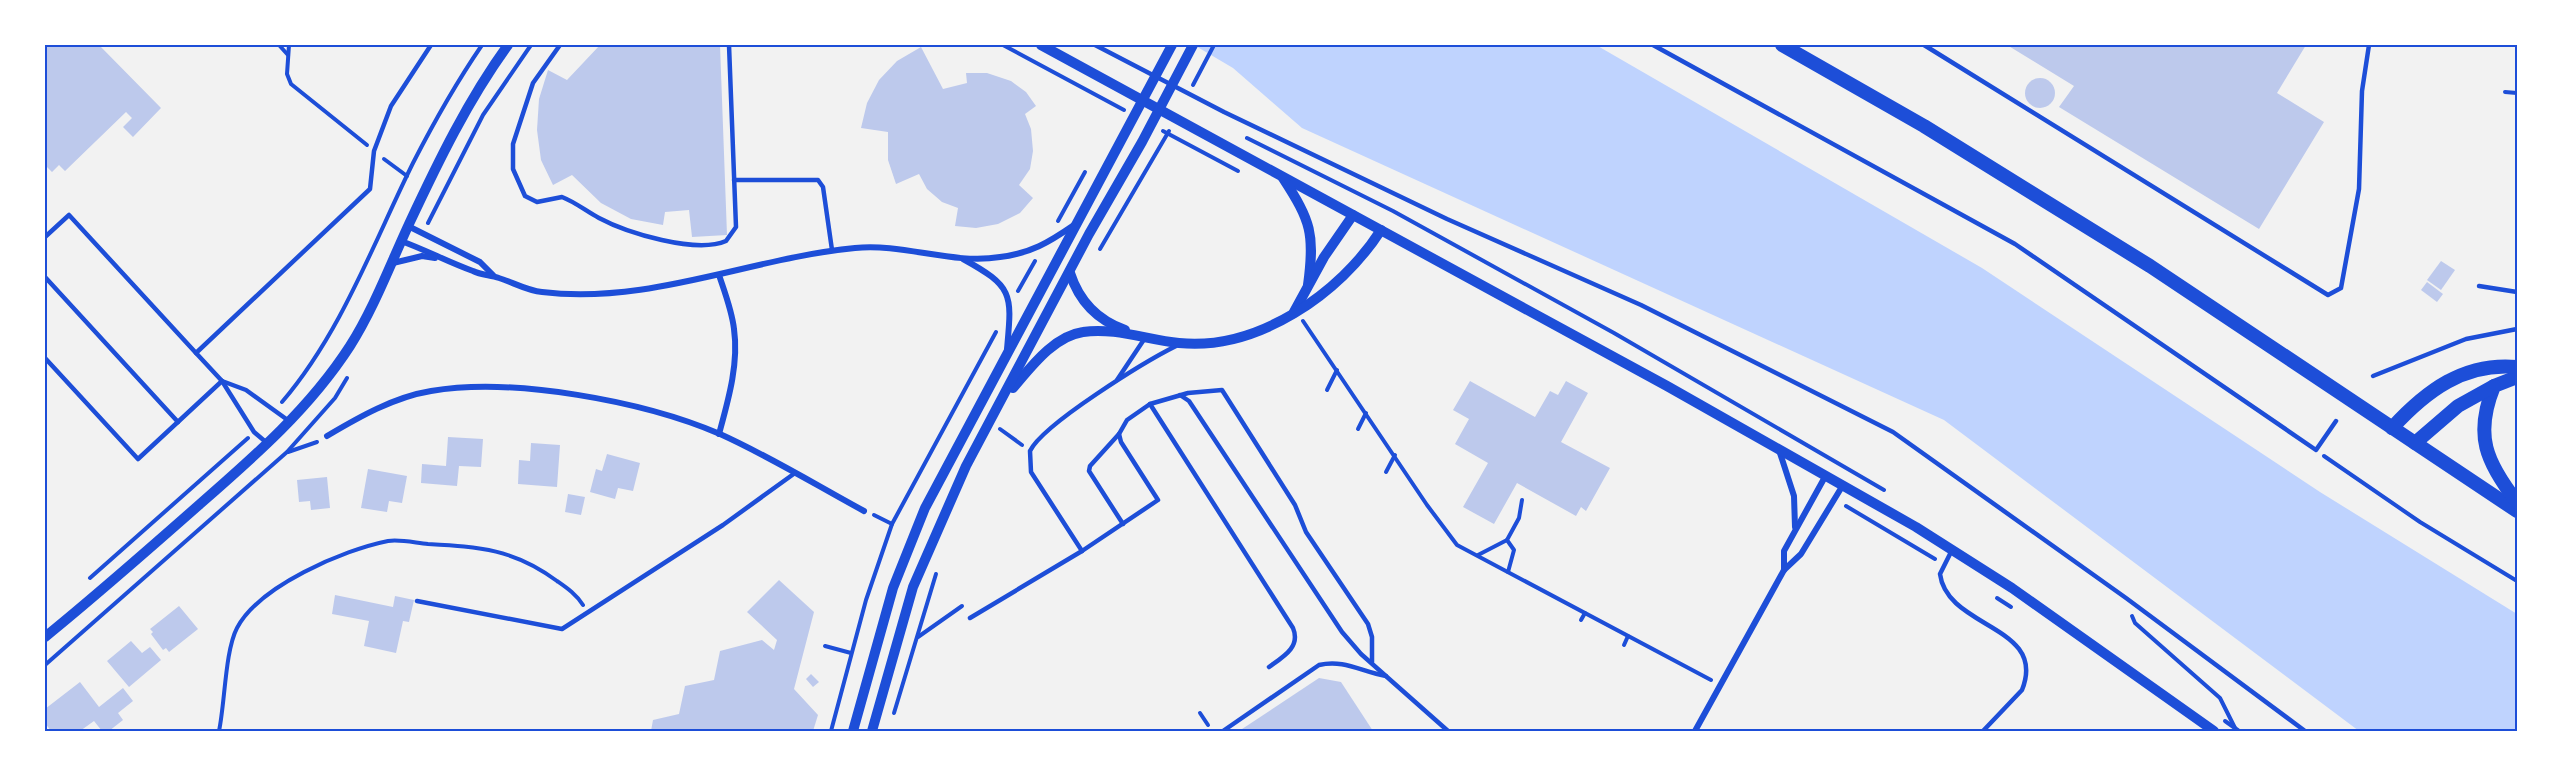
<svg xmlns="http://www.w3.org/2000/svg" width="2562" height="776" viewBox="0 0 2562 776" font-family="'Source Serif 4',serif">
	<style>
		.water { fill: #bfd3fe }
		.building { fill: #bdc9ec }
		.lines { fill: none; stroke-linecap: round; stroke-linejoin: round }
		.path { stroke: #1d4ed8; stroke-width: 4 }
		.service { stroke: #1d4ed8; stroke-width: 4.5 }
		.minor { stroke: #1d4ed8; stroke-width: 6 }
		.tertiary { stroke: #1d4ed8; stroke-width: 10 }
		.primary { stroke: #1d4ed8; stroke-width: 14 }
		.neatline { fill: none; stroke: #1d4ed8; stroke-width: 2 }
	</style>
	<rect width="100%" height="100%" fill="#f2f2f2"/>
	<!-- water -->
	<polygon class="water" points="1194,45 1596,45 1982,268 2320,492 2517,614 2517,731 2359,731 1944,420 1302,128 1233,68"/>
	<!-- building -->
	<g class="building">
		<polygon points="45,45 99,45 161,108 133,137 123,127 132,118 126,112 65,171 59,165 52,172 45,165"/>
		<polygon points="600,45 720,45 727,235 692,237 689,210 665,212 663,225 631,219 601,203 572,175 553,185 541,160 537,130 539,99 548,70 567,80"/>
		<polygon points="2007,45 2306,45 2277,93 2324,122 2259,229 2059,107 2074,86"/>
		<polygon points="921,47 943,89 967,83 966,73 987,73 1011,81 1026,92 1036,106 1025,114 1031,129 1033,151 1030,169 1019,185 1033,198 1020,213 998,224 976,228 955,226 958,208 942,202 927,189 919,174 896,184 888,160 888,132 861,128 867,103 879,80 897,61"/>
		<circle cx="2040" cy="93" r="15"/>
		<polygon points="2441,261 2455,270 2441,290 2427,280"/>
		<polygon points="2427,282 2443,294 2437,302 2421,290"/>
		<polygon points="1470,381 1535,417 1550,391 1558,395 1566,381 1588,393 1561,442 1610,468 1586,511 1581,507 1576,516 1517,483 1494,524 1463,507 1488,463 1455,444 1469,419 1453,410"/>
		<polygon points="448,437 483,439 481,467 459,466 457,486 421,483 422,464 446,466"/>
		<polygon points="531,443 560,445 557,487 518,484 519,460 530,461"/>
		<polygon points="607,454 640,463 633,491 618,488 615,499 590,492 596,469 602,471"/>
		<polygon points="368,469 407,476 402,503 389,501 387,512 361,508"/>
		<polygon points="327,477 330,508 311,510 310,501 299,502 297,480"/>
		<polygon points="568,494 585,497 581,515 565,512"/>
		<polygon points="779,580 814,612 794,689 818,715 813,731 651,731 653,720 679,714 685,686 714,680 720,651 762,640 774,650 777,640 747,612"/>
		<polygon points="335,595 393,607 395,596 414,600 409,622 403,621 396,653 364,646 369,621 332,614"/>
		<polygon points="179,606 198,629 169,652 166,648 163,650 151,634 153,632 150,629"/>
		<polygon points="131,641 142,653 150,647 161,660 129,687 107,661"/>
		<polygon points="811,674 819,682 813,687 806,679"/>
		<polygon points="1319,678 1341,682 1373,731 1239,731"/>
		<polygon points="80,682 99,707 123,688 133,701 118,713 123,720 109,731 102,731 94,721 80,731 51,731 45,723 45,709"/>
	</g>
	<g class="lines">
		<!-- path -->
		<g class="path">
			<polyline points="279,45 288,55"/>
			<polyline points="289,45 287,74 291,84 367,145"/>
			<polyline points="1003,45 1124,110"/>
			<polyline points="1193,85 1214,45"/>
			<polyline points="2505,92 2517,93"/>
			<polyline points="1163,131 1238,171"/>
			<polyline points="1247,138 1393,211 1614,333 1884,490"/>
			<polyline points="384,159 407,176"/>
			<polyline points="1058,221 1085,172"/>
			<polyline points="428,223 483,115 531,45"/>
			<polyline points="1100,249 1169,131"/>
			<polyline points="1018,291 1035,261"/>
			<polyline points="1303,321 1427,505 1457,545 1711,680"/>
			<polyline points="1327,390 1337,370"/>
			<path d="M282 402C341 333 373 244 413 163 434 122 456 83 482 45"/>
			<polyline points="1000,429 1022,445"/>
			<polyline points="1358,429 1366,413"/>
			<polyline points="288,452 317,442"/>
			<polyline points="2324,456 2420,522 2517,581"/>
			<polyline points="1386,472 1395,455"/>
			<polyline points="1846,506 1935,559"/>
			<polyline points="874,515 892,524"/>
			<polyline points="1478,555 1507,540"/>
			<polyline points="1508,572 1514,550 1507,540 1519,518 1522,500"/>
			<polyline points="90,578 248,438"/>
			<polyline points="1997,598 2011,607"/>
			<polyline points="2132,616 2135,623 2220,698 2235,728"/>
			<polyline points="1581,620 1585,613"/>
			<polyline points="918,637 962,606"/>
			<polyline points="1624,645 1628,636"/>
			<polyline points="825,646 851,653"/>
			<polyline points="45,665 287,452 335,398 347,378"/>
			<polyline points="894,713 936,574"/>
			<polyline points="1200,713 1208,725"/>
			<polyline points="2225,721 2239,731"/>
			<path d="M219 731C225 703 225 651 237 628 259 586 343 550 388 541 400 539 416 543 428 544 480 547 514 549 557 581 567 588 576 594 583 605"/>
			<polyline points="831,731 866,600 892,524 996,332"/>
		</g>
		<!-- service -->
		<g class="service">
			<path d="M560 45 533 83 513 144V169L525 196 537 202 562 197C575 202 586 211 599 218 627 233 696 254 726 241L736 227 729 45"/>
			<polyline points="1095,45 1224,112 1447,219 1641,305 1893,432 2126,598 2305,731"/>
			<polyline points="1653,45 2015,244 2316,450 2336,421"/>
			<polyline points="1924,45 2328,295 2341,288 2359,189 2362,91 2369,45"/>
			<polyline points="734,180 818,180 823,187 832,250"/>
			<polyline points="45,237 69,215 196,353"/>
			<polyline points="45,277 178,422"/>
			<polyline points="2479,286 2517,292"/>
			<polyline points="45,358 138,459 222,381"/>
			<polyline points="2373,376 2466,339 2517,329"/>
			<polyline points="1117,380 1145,338"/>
			<polyline points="222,381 246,390 289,421"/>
			<polyline points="1180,395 1189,401 1342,632 1361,654 1448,731"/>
			<path d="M1150 404 1293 628C1301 647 1283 657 1269 667"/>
			<polyline points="267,443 254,432 222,381 196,353 370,189 374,151 391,106 431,45"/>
			<polyline points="1123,524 1089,471 1090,466 1119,434 1127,420 1150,404 1188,393 1222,390 1295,505 1306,532 1368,624 1372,637 1372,662"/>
			<path d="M1952 550 1940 574C1947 629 2048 625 2022 690L1983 731"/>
			<path d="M1082 551 1031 472 1030 451C1043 424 1146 361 1176 346"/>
			<polyline points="417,601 562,629 723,525 795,473"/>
			<polyline points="970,618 1082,551 1158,500 1121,442 1119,434"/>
			<path d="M1223 731 1319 665C1344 659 1362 672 1386 676"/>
		</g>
		<!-- minor -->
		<g class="minor">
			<polyline points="408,226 480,262 493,275"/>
			<path d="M401 241C426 250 448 262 473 271 481 275 490 275 499 278 512 282 528 291 542 292 650 305 750 258 855 248 904 243 952 265 1000 257 1031 253 1048 243 1074 225"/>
			<path d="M963 259C1014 287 1012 294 1007 349"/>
			<polyline points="393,263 422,256 435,258"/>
			<path d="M719 434C728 401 739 364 734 329 732 311 725 293 719 275"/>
			<path d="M327 436C359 417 394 397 431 391 513 377 643 401 720 434 769 456 816 485 864 511"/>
			<polyline points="1779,450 1794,496 1795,527"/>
			<polyline points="1784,570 1784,551 1826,475"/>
			<polyline points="1695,731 1784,570 1801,554 1843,485"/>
		</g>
		<!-- tertiary -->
		<g class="tertiary">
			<polyline points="1041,45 1667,386 1916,527 2012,588 2214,731"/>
			<path d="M1283 178C1311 221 1315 234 1308 285"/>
			<path d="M1070 273C1079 301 1097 320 1125 330"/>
			<polyline points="1294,312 1324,257 1353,215"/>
			<path d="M1013 388C1031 367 1054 336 1083 332 1114 327 1148 340 1179 343 1257 351 1340 294 1381 230"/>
			<path d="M45 637C98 594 149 549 200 504 255 456 310 408 350 346 374 308 390 265 409 224 438 162 468 100 508 45"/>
			<polyline points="853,731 893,588 925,508 1172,45"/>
			<polyline points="872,731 913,587 966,466 1089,234 1142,142 1193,45"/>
		</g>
		<!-- primary -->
		<g class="primary">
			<polyline points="1782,45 1924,126 2150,266 2517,511"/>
			<path d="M2517 377 2494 386C2474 435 2486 462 2517 502"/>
			<path d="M2392 428C2426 391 2464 362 2517 367"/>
			<polyline points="2415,443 2458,406 2494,386"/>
		</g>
	</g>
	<!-- border -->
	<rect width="2562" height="776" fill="none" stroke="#ffffff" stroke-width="93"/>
	<rect x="46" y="46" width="2470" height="684" class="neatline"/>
</svg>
